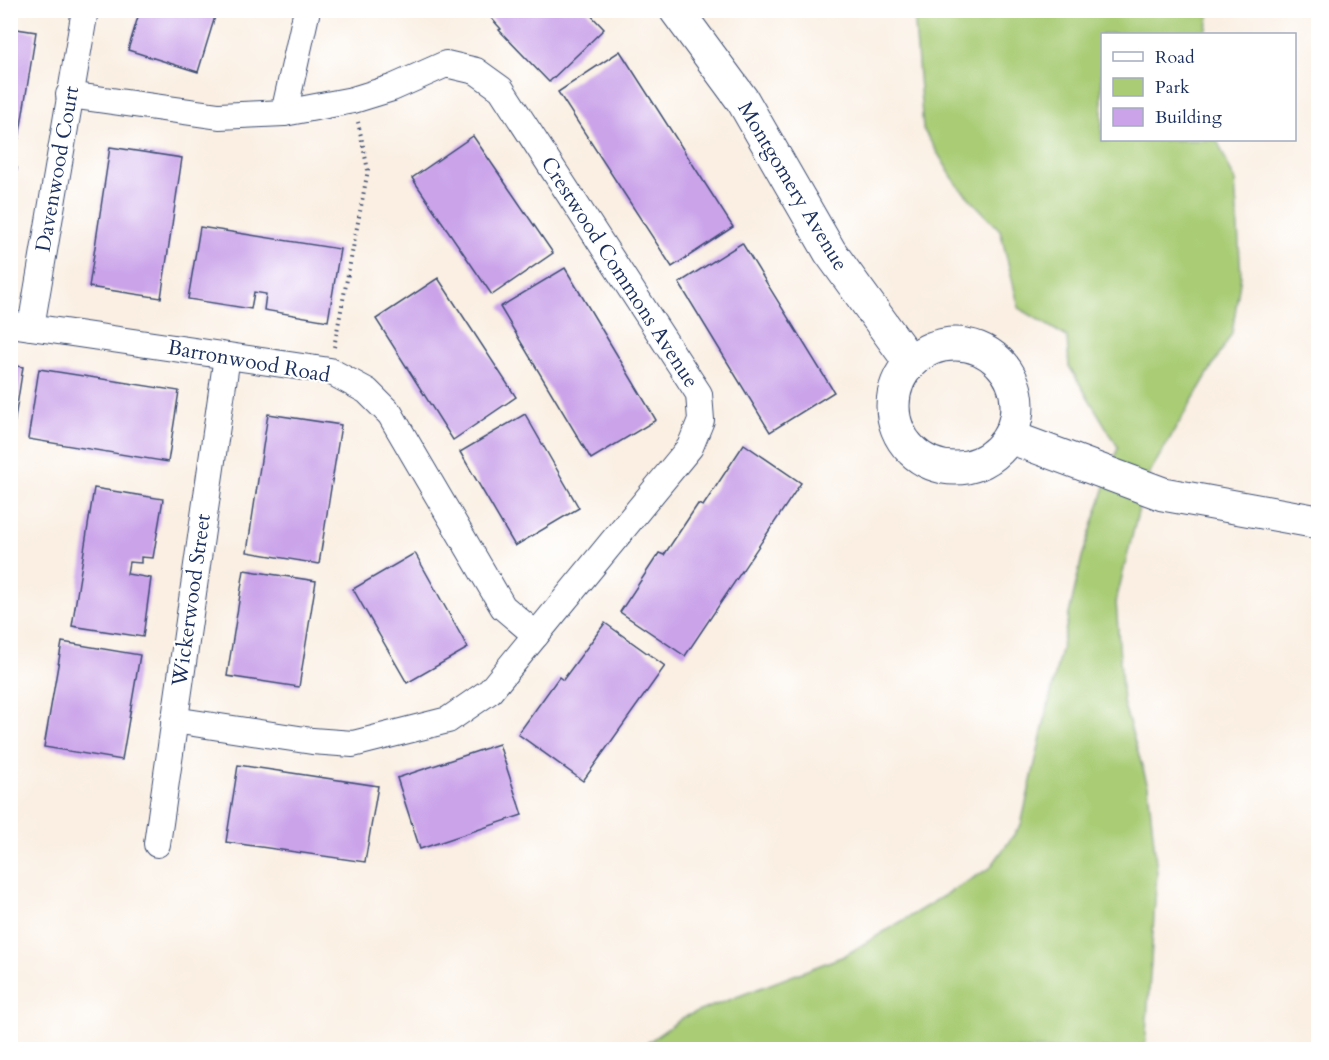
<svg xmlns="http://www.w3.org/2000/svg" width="1329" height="1060" viewBox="0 0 1329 1060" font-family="Cardo,serif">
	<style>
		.green { fill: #a9cc75; stroke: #627e6a; stroke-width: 1.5 }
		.building { fill: #caa3e9 }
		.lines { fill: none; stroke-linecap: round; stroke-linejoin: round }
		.street-casing { stroke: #3c4c72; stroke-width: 28 }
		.secondary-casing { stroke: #3c4c72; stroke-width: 35 }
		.path { stroke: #3c4c72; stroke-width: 4; stroke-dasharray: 1.5 4.5; stroke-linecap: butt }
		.street { stroke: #fff; stroke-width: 26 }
		.secondary { stroke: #fff; stroke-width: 33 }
		.labels { text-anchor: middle; stroke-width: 4.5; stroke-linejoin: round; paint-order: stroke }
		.street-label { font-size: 21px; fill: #1b2f5e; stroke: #fff }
	</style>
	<rect width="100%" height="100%" fill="#fff"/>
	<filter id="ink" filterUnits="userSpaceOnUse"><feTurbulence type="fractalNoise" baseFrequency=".0167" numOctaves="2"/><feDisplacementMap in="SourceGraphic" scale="12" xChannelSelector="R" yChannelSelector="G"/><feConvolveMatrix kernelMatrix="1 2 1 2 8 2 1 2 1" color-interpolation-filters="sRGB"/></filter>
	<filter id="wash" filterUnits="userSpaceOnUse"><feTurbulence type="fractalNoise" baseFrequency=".008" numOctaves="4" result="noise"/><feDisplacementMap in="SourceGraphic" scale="24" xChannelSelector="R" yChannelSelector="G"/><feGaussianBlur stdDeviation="1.35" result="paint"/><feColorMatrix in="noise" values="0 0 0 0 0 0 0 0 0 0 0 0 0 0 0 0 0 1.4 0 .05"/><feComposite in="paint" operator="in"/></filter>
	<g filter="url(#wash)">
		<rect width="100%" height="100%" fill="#faefe2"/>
		<!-- green -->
		<polygon class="green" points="914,11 1210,11 1206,34 1102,34 1102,140 1217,140 1235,181 1241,275 1232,333 1150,472 1143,492 1116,601 1123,702 1148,786 1157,872 1145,1049 637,1050 684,1017 844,956 990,868 1021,825 1082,557 1118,447 1069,366 1067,337 1019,308 1000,230 957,185 923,129"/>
		<g id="blocks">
			<!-- building -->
			<g class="building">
				<polygon points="140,10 217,10 198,72 128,50"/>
				<polygon points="484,10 586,10 604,29 549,82 499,30 501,29"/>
				<polygon points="10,28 36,32 19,138 10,137"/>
				<polygon points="620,51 733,227 672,267 558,92"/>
				<polygon points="473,136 553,253 492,295 412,178"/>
				<polygon points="110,147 182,158 161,298 89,287"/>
				<polygon points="10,167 17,168 12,198 10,198"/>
				<polygon points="200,227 340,249 328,321 264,310 266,294 254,292 251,309 188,299"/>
				<polygon points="742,243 834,392 770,432 679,283"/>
				<polygon points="565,268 656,420 591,459 500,307"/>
				<polygon points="438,278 516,397 453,440 376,319"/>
				<polygon points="10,365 23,367 12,438 10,438"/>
				<polygon points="39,369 179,391 168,462 28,439"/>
				<polygon points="268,414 341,425 319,564 247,552"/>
				<polygon points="525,414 579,508 515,546 460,452"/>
				<polygon points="744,444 801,483 685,656 620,612 659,553 664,555 698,504 703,506"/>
				<polygon points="94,488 163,499 153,558 141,557 141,563 129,562 127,574 151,578 143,637 72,626"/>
				<polygon points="415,553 468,648 407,683 353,589"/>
				<polygon points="244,570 316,581 299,687 227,676"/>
				<polygon points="605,623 665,666 583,781 518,734 559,677 563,680"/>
				<polygon points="62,642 140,655 122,760 44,747"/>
				<polygon points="499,744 522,815 420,849 397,778"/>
				<polygon points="238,765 378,786 365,862 226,842"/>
			</g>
		</g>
	</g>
	<g filter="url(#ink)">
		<use href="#blocks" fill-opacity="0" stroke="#3c4c72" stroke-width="1.5"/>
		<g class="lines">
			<!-- street casing -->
			<g class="street-casing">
				<g id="street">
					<polyline points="69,95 219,116 284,113 353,100 392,88 446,64 476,71 501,89 699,394 701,420 690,447 490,691 448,720 353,744 312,741 174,720"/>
					<polyline points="284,113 307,10"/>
					<polyline points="10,324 330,371 367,391 390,414 503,607 536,635"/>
					<polyline points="31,327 85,10"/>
					<polyline points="157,844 227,356"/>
				</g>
			</g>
			<!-- secondary casing -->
			<g class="secondary-casing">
				<g id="secondary">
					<polyline points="676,10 743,101 830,252 910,362"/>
					<circle cx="955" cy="406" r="62"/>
					<polyline points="1010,437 1163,494 1318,522"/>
				</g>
			</g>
			<!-- path -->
			<polyline class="path" points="334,347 368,170 358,122"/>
			<!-- street -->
			<use href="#street" class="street"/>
			<!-- secondary -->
			<use href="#secondary" class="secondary"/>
		</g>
	</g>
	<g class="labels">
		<!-- street labels -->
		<g class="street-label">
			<text transform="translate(57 169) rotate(-80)" y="7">Davenwood Court</text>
			<text transform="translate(793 186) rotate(59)" y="7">Montgomery Avenue</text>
			<text transform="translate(620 272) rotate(57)" y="7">Crestwood Commons Avenue</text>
			<text transform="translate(249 361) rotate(10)" y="7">Barronwood Road</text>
			<text transform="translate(191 600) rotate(-82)" y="7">Wickerwood Street</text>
		</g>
	</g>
	<!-- margin -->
	<rect width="1329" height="1060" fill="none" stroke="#fff" stroke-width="36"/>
	<!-- legend -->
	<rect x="1101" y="33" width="195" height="108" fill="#ffffff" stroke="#a4acbf" stroke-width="1.5"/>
	<rect x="1113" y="52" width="30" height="9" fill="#ffffff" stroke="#a4acbf" stroke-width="1.5"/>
	<text x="1155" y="63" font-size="18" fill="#1b2f5e">Road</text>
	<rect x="1113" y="78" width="30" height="18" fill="#a9cc75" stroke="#a4acbf" stroke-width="1.5"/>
	<text x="1155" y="93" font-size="18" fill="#1b2f5e">Park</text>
	<rect x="1113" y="108" width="30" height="18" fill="#caa3e9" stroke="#a4acbf" stroke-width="1.5"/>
	<text x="1155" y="123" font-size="18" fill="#1b2f5e">Building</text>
</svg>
